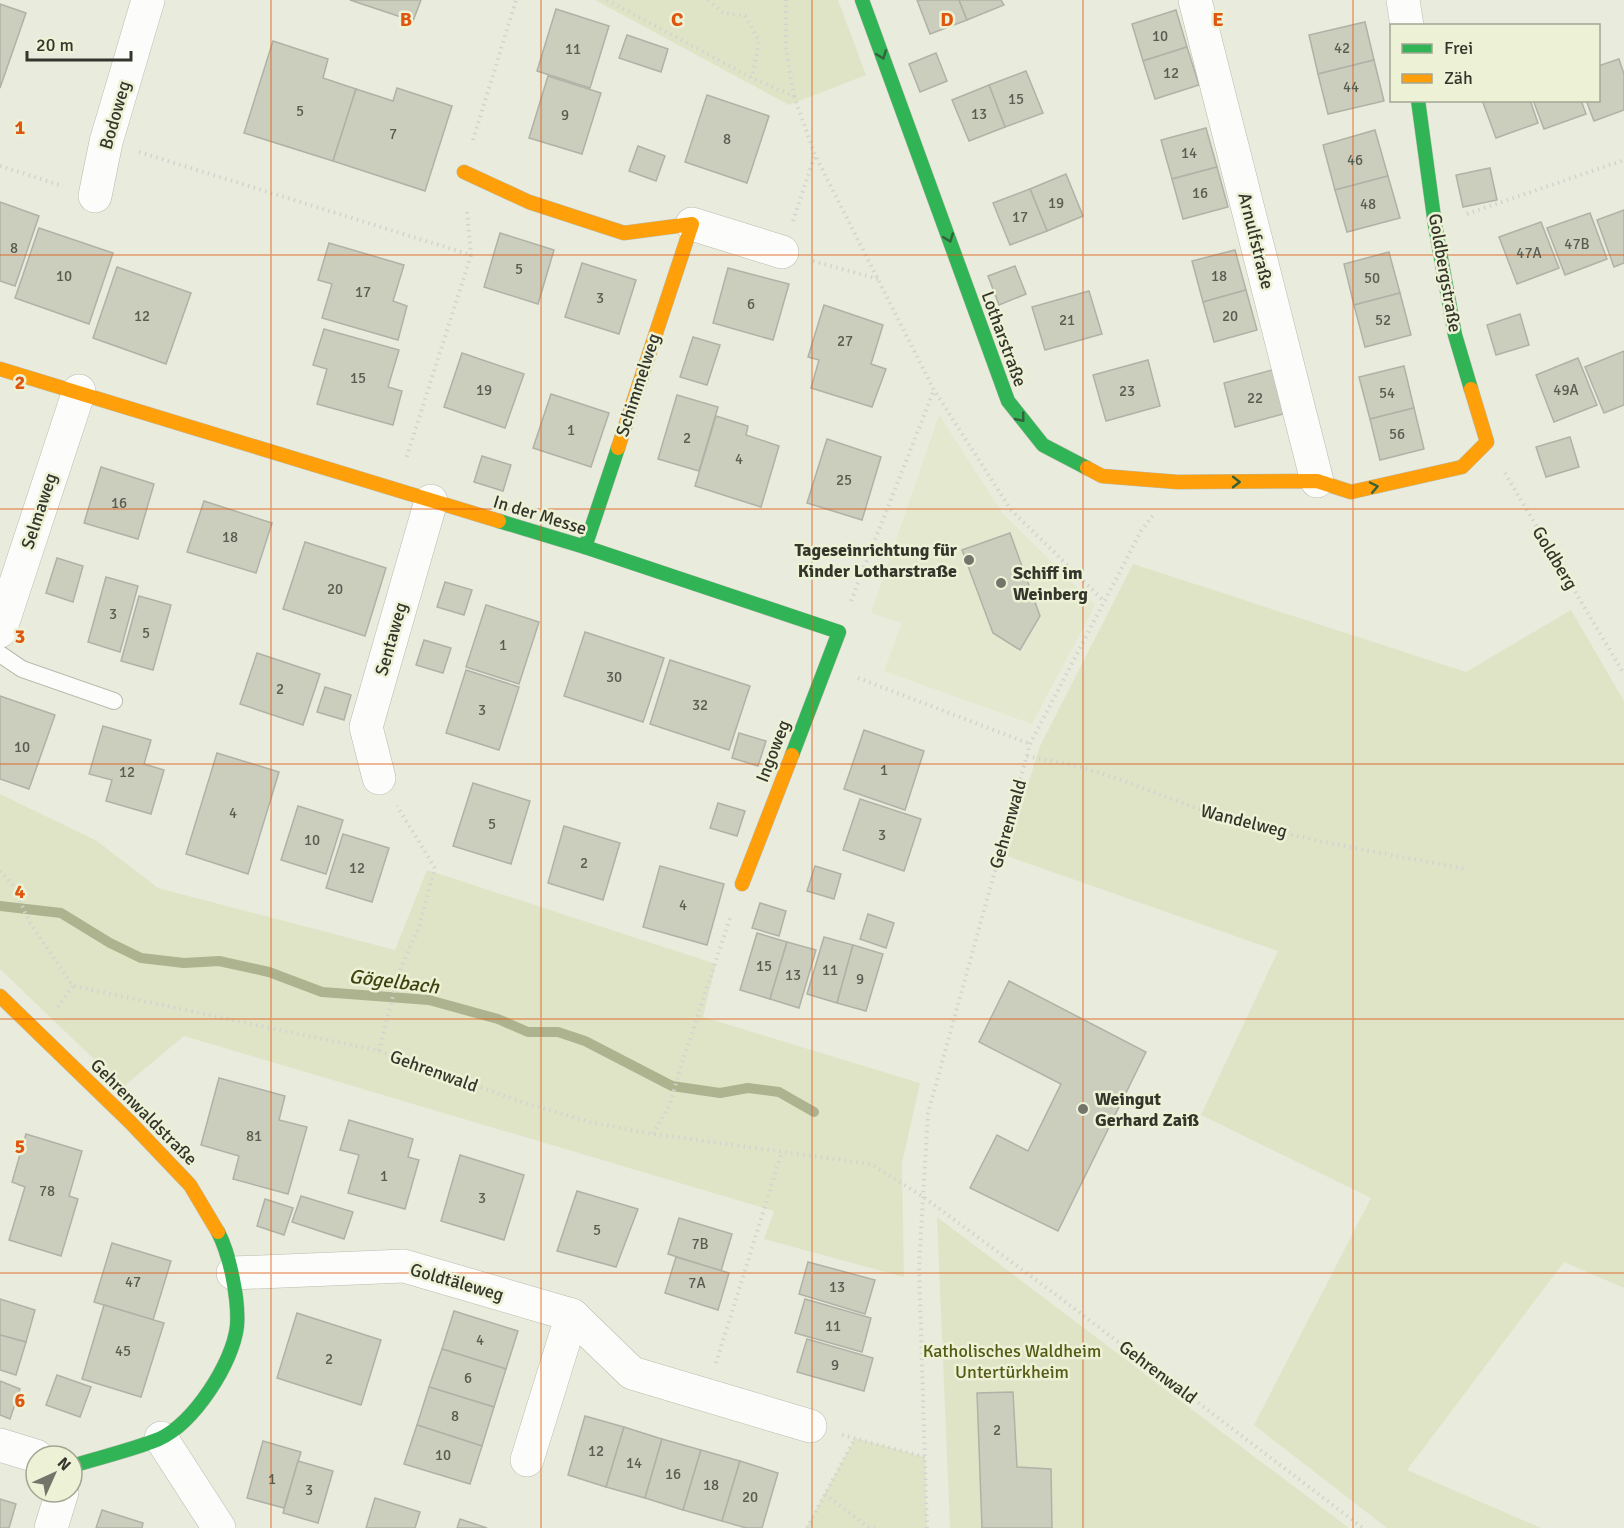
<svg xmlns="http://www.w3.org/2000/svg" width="1624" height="1528" viewBox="0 0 1624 1528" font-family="Signika,sans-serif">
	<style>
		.built { fill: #e4e8ce }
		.green { fill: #e0e4c7 }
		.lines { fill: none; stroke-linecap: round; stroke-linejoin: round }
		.stream { stroke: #adb28f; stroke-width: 10 }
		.building { fill: #cbcdbd; stroke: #b0b2a7; stroke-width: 1.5 }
		.lane-casing { stroke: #b9bbaf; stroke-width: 18 }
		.street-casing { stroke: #b9bbaf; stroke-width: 34 }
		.fast-casing { stroke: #b9bbaf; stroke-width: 15 }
		.slow-casing { stroke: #b9bbaf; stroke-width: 15 }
		.path { stroke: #d3d4cf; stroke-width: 4; stroke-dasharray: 1.5 4.5; stroke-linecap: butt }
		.lane { stroke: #fcfcfa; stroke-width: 16 }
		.street { stroke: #fcfcfa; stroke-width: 33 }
		.fast { stroke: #30b455; stroke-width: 14 }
		.slow { stroke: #ff9f0a; stroke-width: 14 }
		.oneway { stroke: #33623a }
		.grid { fill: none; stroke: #df570e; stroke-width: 1.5; stroke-opacity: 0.55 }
		.poi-dot { fill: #73756a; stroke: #edf1d6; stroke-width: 2 }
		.labels { text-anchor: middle; stroke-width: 5; stroke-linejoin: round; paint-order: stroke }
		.number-label { font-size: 15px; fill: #5a5c50 }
		.street-label { font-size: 18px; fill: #34362c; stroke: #edf1d6 }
		.poi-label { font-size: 18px; font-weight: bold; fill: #34362c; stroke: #edf1d6; text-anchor: start }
		.park-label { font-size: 18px; fill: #555b15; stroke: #edf1d6 }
		.water-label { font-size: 20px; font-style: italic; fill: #3f430f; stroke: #edf1d6 }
		.grid-label { font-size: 20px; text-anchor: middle; font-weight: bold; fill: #df570e; stroke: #edf1d6; stroke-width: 5; stroke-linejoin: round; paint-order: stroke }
	</style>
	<rect width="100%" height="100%" fill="#e9ebdc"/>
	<!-- built -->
	<polygon class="built" points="939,415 1003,514 1095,605 1032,724 884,671 902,623 871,613"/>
	<!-- green -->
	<g class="green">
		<polygon points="595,0 838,0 866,75 789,105"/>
		<polygon points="1133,564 1466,672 1571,610 1624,701 1624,1288 1564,1262 1407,1470 1541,1528 1387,1528 1254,1425 1371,1198 1201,1115 1278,951 1007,856 1039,748"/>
		<polygon points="0,794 97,841 158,888 395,950 427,870 716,964 703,1017 920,1083 902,1163 904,1277 764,1239 774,1211 184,1036 123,1087 0,969"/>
		<polygon points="937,1217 1349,1528 950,1528"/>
		<polygon points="855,1438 925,1457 927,1528 810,1528 807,1526"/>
	</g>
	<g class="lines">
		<!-- stream -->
		<polyline class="stream" points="0,906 61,913 110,943 141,958 184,963 219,961 269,972 322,992 429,1000 498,1019 528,1032 558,1032 585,1041 672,1086 720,1093 748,1088 779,1092 814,1112"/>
	</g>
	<!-- building -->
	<g class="building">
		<polygon points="350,0 421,0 413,21"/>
		<polygon points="917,0 959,0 967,20 930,34"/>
		<polygon points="959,0 1001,0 1004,5 967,20"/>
		<polygon points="0,4 26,13 0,88"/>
		<polygon points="556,9 609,26 590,88 537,71"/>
		<polygon points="1176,10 1187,47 1143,61 1132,24"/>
		<polygon points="1365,22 1374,60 1318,74 1309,35"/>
		<polygon points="627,35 668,49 661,72 619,58"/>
		<polygon points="273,41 328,59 323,78 356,89 333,161 244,133"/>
		<polygon points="1187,47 1199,85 1155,99 1143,61"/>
		<polygon points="936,53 947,81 920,92 909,64"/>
		<polygon points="1619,59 1624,74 1624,110 1594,121 1586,100 1598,100 1598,66"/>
		<polygon points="1374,60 1384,101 1328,114 1318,74"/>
		<polygon points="1026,71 1043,113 1005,127 989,85"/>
		<polygon points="548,76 601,93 582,154 529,138"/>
		<polygon points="989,85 1005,127 969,141 952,100"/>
		<polygon points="397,88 452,106 425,191 333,161 356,89 393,101"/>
		<polygon points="707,95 769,116 747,183 685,162"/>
		<polygon points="1482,100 1530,100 1538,123 1496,138"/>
		<polygon points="1533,100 1581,100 1586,114 1544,129"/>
		<polygon points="1206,128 1217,167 1172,179 1161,140"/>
		<polygon points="1375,130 1388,176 1335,190 1323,145"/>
		<polygon points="638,146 665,156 656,181 629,171"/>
		<polygon points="1217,167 1228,207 1183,219 1172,179"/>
		<polygon points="1490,168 1497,200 1463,207 1456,175"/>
		<polygon points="1066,174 1083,216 1047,231 1030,189"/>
		<polygon points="1388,176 1400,218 1347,232 1335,190"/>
		<polygon points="1030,189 1047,231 1010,245 993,203"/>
		<polygon points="0,202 39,216 15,286 0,281"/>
		<polygon points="1624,210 1624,263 1614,267 1597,220"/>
		<polygon points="1590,213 1607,259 1565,275 1547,228"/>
		<polygon points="1541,222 1559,268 1517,284 1499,237"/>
		<polygon points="39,228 113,253 89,324 15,298"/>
		<polygon points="500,233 554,250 538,304 484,287"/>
		<polygon points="329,243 404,265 393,301 407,306 398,340 322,318 332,284 318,280"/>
		<polygon points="1235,250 1246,290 1203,302 1192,261"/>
		<polygon points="1389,252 1400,293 1354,305 1344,264"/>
		<polygon points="582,263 636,280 619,334 565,317"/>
		<polygon points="1015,266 1026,294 999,305 988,276"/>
		<polygon points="117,267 191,293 166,364 93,338"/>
		<polygon points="728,268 789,284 773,340 713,323"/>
		<polygon points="1246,290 1257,330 1214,342 1203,302"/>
		<polygon points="1089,291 1102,334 1045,350 1032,307"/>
		<polygon points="1400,293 1411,335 1365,347 1354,305"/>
		<polygon points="824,305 883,325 871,364 886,369 872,407 811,388 819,360 808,357"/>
		<polygon points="1520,314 1529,345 1496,355 1487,325"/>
		<polygon points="324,329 399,350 388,387 402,391 393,425 317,404 327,369 313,365"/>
		<polygon points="693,337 720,345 707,385 680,377"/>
		<polygon points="1624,351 1624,405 1604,413 1585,367"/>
		<polygon points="462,353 524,374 505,428 444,407"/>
		<polygon points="1578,358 1597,405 1554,422 1536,375"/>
		<polygon points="1148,360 1160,406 1106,421 1093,375"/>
		<polygon points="1404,366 1414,408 1370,419 1359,377"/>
		<polygon points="1276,369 1287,413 1235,427 1224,383"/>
		<polygon points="551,394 609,413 591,467 533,448"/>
		<polygon points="677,395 718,407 699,471 658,459"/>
		<polygon points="1414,408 1424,449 1380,460 1370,419"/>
		<polygon points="716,416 748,426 746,435 779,446 761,507 695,486"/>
		<polygon points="1570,437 1579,467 1546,477 1536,447"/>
		<polygon points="827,439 881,457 862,520 807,503"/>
		<polygon points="482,456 511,465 503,491 474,482"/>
		<polygon points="101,467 154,484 138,539 84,523"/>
		<polygon points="204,501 272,523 256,573 187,552"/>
		<polygon points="1010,533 1040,616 1020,650 993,633 962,550"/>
		<polygon points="305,542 386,568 365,636 283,609"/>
		<polygon points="57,558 83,566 73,602 46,593"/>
		<polygon points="106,577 138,586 120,652 88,642"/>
		<polygon points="445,582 472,590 464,615 437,607"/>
		<polygon points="139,596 171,605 153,670 121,661"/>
		<polygon points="486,605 539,622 519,684 466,667"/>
		<polygon points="585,632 664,658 643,722 564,696"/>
		<polygon points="424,640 451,648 443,673 416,665"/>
		<polygon points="257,653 320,674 303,725 240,704"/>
		<polygon points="670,660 750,686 729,750 650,724"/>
		<polygon points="466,670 519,687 499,750 446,733"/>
		<polygon points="325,687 351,695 344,720 317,712"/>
		<polygon points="0,696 55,715 29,789 0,779"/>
		<polygon points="103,726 151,740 144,764 164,770 151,814 106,801 112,780 89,774"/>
		<polygon points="864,730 924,751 905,810 844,789"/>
		<polygon points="739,733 766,741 758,766 732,758"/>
		<polygon points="217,753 279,772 248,874 186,854"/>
		<polygon points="473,783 530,801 511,864 453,846"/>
		<polygon points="860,799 921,819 904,871 843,850"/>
		<polygon points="718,803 745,811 737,836 710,828"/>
		<polygon points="298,806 343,820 326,874 281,860"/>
		<polygon points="564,826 620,843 603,900 548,883"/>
		<polygon points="343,834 389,848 372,902 326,888"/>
		<polygon points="660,866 724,884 707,945 643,927"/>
		<polygon points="815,866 841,874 834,899 807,891"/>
		<polygon points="760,903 786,911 779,936 752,928"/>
		<polygon points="868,914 894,923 886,948 860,939"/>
		<polygon points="757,933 787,942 770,999 740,990"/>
		<polygon points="824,937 853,945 837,1003 807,994"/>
		<polygon points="787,942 816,950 799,1008 770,999"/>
		<polygon points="853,945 883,954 866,1011 837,1003"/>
		<polygon points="1009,981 1146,1052 1058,1231 970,1188 997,1135 1028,1151 1061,1084 979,1042"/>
		<polygon points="219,1078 285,1096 279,1120 307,1127 288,1194 233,1179 239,1156 201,1145"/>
		<polygon points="349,1120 413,1139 408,1157 419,1160 405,1209 348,1193 359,1155 340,1150"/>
		<polygon points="26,1134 82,1151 69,1196 78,1199 61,1256 9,1240 25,1187 12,1182"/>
		<polygon points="460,1155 524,1175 504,1240 441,1221"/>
		<polygon points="577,1191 638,1209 616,1267 557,1251"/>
		<polygon points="301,1196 353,1212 344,1239 292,1222"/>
		<polygon points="265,1199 293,1208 284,1235 257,1226"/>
		<polygon points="679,1218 732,1234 721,1271 668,1254"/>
		<polygon points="112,1243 171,1261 153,1320 94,1302"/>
		<polygon points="676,1257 729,1273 718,1310 665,1293"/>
		<polygon points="808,1262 875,1280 865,1314 799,1294"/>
		<polygon points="0,1299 35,1310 26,1342 0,1335"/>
		<polygon points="805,1299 871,1318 862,1352 795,1333"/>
		<polygon points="104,1305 164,1323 141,1397 82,1379"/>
		<polygon points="454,1311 518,1331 506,1369 442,1349"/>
		<polygon points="297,1313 381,1340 361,1405 277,1378"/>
		<polygon points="0,1335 26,1342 16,1375 0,1370"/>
		<polygon points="807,1339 873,1358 864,1391 797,1372"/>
		<polygon points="442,1349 506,1369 494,1407 429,1387"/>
		<polygon points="57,1375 91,1387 80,1417 46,1405"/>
		<polygon points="0,1381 20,1389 10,1419 0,1415"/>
		<polygon points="429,1387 494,1407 482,1446 417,1425"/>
		<polygon points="1013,1392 1017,1467 1051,1469 1052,1528 982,1528 977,1393"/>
		<polygon points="585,1416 624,1427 606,1487 568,1475"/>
		<polygon points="417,1425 482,1446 470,1484 404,1464"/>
		<polygon points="624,1427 662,1439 645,1498 606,1487"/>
		<polygon points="662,1439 701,1450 683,1510 645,1498"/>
		<polygon points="263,1441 301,1452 284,1508 247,1498"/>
		<polygon points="701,1450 740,1461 722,1521 683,1510"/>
		<polygon points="298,1461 333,1471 318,1523 283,1513"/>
		<polygon points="740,1461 778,1473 762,1528 746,1528 722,1521"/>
		<polygon points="375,1498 420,1512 415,1528 366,1528"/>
		<polygon points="0,1499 16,1504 9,1528 0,1528"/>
		<polygon points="102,1510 143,1523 142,1528 96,1528"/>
		<polygon points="460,1519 487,1528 457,1528"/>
	</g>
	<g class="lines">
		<!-- lane casing -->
		<g class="lane-casing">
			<polyline id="lane" points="0,654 22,669 114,701"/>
		</g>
		<!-- street casing -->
		<g class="street-casing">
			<g id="street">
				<polyline points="1195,0 1317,481"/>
				<polyline points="1403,0 1407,26"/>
				<polyline points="95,196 106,142 148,0"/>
				<polyline points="692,224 782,252"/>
				<polyline points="0,631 79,391"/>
				<polyline points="379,778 366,727 431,501"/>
				<polyline points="233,1273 404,1266 572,1315 527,1460"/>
				<polyline points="572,1315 632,1373 810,1426"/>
				<polyline points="161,1438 219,1528"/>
				<polyline points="0,1445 36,1456"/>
				<polyline points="51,1528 62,1492"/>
			</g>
		</g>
		<!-- fast casing -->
		<g class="fast-casing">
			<g id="fast">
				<polyline points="862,0 1008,401 1043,445 1087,468"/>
				<polyline points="1418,100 1435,225 1455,335 1471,389"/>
				<polyline points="499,521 585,547 839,632 792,755"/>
				<polyline points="585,547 618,448"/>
				<path d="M72 1466C101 1457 132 1450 159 1439 194 1423 233 1363 237 1326 239 1300 230 1255 218 1232"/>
			</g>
		</g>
		<!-- slow casing -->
		<g class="slow-casing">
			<g id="slow">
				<polyline points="464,172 529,202 624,233 692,224 618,448"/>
				<polyline points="0,369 499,521"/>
				<polyline points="1087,468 1102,476 1177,482 1317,481 1351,492 1462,467 1487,442 1471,389"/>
				<polyline points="742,884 792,755"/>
				<polyline points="0,996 130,1122 190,1185 218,1232"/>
			</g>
		</g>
		<!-- path -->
		<g class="path">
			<polyline points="607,0 752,78 794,96 786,49 786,0"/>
			<polyline points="708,0 723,13 745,16 759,41 752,78"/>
			<polyline points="794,96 815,155 934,390 1011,510 1104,601"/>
			<polyline points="473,140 516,0"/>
			<polyline points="139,152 471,255 406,459"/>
			<polyline points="0,166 63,186"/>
			<polyline points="467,212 471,255"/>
			<polyline points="1467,214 1624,160"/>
			<polyline points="793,221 815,155"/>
			<polyline points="813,261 878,279"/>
			<polyline points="1505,473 1624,674"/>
			<polyline points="851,601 934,390"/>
			<polyline points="858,678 1030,744"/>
			<path d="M1027 756C1039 759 1051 760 1063 763 1123 776 1178 805 1237 821 1312 842 1389 854 1466 869"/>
			<polyline points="0,871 12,884 30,923 73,986 379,1051 522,1102 589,1122 653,1134 871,1164 922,1196 1055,1294 1363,1528"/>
			<polyline points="58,1007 73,986"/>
			<polyline points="379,1051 399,972 419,927 435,868 397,806"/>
			<polyline points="653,1134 669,1106 683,1060 731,915"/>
			<polyline points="716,1363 782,1152"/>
			<polyline points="842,1435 925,1457"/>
			<polyline points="825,1494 868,1527 875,1528"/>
			<polyline points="807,1528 855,1438"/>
			<polyline points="927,1528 919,1266 928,1113 1030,744 1141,531 1154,514"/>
		</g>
		<!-- lane -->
		<use href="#lane" class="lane"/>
		<!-- street -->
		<use href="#street" class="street"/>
		<!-- fast -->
		<use href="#fast" class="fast"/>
		<!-- slow -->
		<use href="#slow" class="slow"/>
	</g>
	<!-- one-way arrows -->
	<defs><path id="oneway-chevron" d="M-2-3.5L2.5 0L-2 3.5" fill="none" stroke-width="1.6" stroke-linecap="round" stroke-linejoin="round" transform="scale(1.5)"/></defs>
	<g class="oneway">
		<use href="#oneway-chevron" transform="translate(882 55) rotate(70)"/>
		<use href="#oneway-chevron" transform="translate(949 238) rotate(70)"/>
		<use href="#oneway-chevron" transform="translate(1021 418) rotate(51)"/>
		<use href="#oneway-chevron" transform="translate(1236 482)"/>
		<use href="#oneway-chevron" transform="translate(1374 487) rotate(-12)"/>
	</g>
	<!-- grid -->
	<path class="grid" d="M271 0V1528M541 0V1528M812 0V1528M1083 0V1528M1353 0V1528M0 255H1624M0 509H1624M0 764H1624M0 1019H1624M0 1273H1624"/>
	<!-- markers -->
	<g class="poi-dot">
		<circle cx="969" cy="560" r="6"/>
		<circle cx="1001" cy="583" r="6"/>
		<circle cx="1083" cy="1109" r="6"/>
	</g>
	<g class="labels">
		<!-- number labels -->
		<g class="number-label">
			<text x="1160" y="41">10</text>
			<text x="1342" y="53">42</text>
			<text x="573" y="54">11</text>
			<text x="1171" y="78">12</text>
			<text x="1351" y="92">44</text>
			<text x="1016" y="104">15</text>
			<text x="300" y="116">5</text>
			<text x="979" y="119">13</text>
			<text x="565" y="120">9</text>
			<text x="393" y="139">7</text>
			<text x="727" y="144">8</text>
			<text x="1189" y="158">14</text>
			<text x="1355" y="165">46</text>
			<text x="1200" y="198">16</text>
			<text x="1056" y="208">19</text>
			<text x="1368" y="209">48</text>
			<text x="1020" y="222">17</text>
			<text x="1577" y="249">47B</text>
			<text x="14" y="253">8</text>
			<text x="1529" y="258">47A</text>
			<text x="519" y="274">5</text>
			<text x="64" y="281">10</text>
			<text x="1219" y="281">18</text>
			<text x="1372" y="283">50</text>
			<text x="363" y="297">17</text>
			<text x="600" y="303">3</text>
			<text x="751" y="309">6</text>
			<text x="142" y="321">12</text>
			<text x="1230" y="321">20</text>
			<text x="1067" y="325">21</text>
			<text x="1383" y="325">52</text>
			<text x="845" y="346">27</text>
			<text x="358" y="383">15</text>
			<text x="484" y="395">19</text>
			<text x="1566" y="395">49A</text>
			<text x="1127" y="396">23</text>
			<text x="1387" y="398">54</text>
			<text x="1255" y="403">22</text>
			<text x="571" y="435">1</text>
			<text x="1397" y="439">56</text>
			<text x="687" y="443">2</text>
			<text x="739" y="464">4</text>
			<text x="844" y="485">25</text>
			<text x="119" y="508">16</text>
			<text x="230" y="542">18</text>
			<text x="335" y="594">20</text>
			<text x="113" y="619">3</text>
			<text x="146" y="638">5</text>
			<text x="503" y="650">1</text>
			<text x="614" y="682">30</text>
			<text x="280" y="694">2</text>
			<text x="700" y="710">32</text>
			<text x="482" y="715">3</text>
			<text x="22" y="752">10</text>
			<text x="884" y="775">1</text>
			<text x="127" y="777">12</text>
			<text x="233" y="818">4</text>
			<text x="492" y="829">5</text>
			<text x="882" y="840">3</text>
			<text x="312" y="845">10</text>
			<text x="584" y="868">2</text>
			<text x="357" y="873">12</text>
			<text x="683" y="910">4</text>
			<text x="764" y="971">15</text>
			<text x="830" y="975">11</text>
			<text x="793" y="980">13</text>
			<text x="860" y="984">9</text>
			<text x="254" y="1141">81</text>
			<text x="384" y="1181">1</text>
			<text x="47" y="1196">78</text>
			<text x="482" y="1203">3</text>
			<text x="597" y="1235">5</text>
			<text x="700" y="1249">7B</text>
			<text x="133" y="1287">47</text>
			<text x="697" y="1288">7A</text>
			<text x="837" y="1292">13</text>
			<text x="833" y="1331">11</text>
			<text x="480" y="1345">4</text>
			<text x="123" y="1356">45</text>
			<text x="329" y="1364">2</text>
			<text x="835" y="1370">9</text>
			<text x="468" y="1383">6</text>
			<text x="455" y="1421">8</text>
			<text x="997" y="1435">2</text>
			<text x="596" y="1456">12</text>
			<text x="443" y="1460">10</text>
			<text x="634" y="1468">14</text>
			<text x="673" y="1479">16</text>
			<text x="272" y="1484">1</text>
			<text x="711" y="1490">18</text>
			<text x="309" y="1495">3</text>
			<text x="750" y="1502">20</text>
		</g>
		<!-- street labels -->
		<g class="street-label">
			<text transform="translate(115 115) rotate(-74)" y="6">Bodoweg</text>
			<text transform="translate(1256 241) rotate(76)" y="6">Arnulfstraße</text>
			<text transform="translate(1445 273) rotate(80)" y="6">Goldbergstraße</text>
			<text transform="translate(1004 339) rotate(70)" y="6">Lotharstraße</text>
			<text transform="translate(638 385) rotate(-72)" y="6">Schimmelweg</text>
			<text transform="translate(39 511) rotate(-72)" y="6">Selmaweg</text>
			<text transform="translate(540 515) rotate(17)" y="6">In der Messe</text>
			<text transform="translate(1555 558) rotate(59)" y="6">Goldberg</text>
			<text transform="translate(391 639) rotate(-74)" y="6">Sentaweg</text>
			<text transform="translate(773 751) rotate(-69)" y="6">Ingoweg</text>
			<text transform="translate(1244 821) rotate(14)" y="6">Wandelweg</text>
			<text transform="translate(1008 824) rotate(-74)" y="6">Gehrenwald</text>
			<text transform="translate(434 1071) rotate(20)" y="6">Gehrenwald</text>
			<text transform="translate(144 1112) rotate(45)" y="6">Gehrenwaldstraße</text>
			<text transform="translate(457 1282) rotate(16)" y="6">Goldtäleweg</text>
			<text transform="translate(1158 1372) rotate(37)" y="6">Gehrenwald</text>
		</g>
		<!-- poi labels -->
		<g class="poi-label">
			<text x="957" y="556" text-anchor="end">Tageseinrichtung für<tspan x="957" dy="21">Kinder Lotharstraße</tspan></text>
			<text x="1013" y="579">Schiff im<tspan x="1013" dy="21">Weinberg</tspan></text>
			<text x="1095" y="1105">Weingut<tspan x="1095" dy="21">Gerhard Zaiß</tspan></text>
		</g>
		<!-- park labels -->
		<g class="park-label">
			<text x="1012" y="1357">Katholisches Waldheim<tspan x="1012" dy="21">Untertürkheim</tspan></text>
		</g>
		<!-- water labels -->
		<g class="water-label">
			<text transform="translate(394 981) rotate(7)" y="7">Gögelbach</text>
		</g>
	</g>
	<g class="grid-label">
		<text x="406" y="26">B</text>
		<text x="677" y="26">C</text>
		<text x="947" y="26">D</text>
		<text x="1218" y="26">E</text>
		<text x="20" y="134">1</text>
		<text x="20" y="389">2</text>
		<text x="20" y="643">3</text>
		<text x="20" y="898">4</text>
		<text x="20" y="1153">5</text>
		<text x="20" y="1407">6</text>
	</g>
	<!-- legend -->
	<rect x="1390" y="24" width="210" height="78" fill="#edf1d6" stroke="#a3a692" stroke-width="1.5"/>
	<rect x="1402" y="44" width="30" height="9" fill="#30b455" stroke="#a3a692" stroke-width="1.5"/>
	<text x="1444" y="54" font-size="18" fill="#34362c">Frei</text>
	<rect x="1402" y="74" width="30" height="9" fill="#ff9f0a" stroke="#a3a692" stroke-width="1.5"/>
	<text x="1444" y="84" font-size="18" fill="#34362c">Zäh</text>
	<!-- north arrow -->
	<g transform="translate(54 1474) rotate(45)"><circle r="28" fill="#edf1d6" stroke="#a3a692" stroke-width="1.5"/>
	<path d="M0-4.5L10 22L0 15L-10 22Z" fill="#73756a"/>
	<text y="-9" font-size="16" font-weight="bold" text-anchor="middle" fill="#34362c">N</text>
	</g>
	<!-- scale -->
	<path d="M27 51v9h104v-9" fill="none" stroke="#34362c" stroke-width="3"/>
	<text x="36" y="51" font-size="18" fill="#34362c" stroke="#edf1d6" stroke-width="4.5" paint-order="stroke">20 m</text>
</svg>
